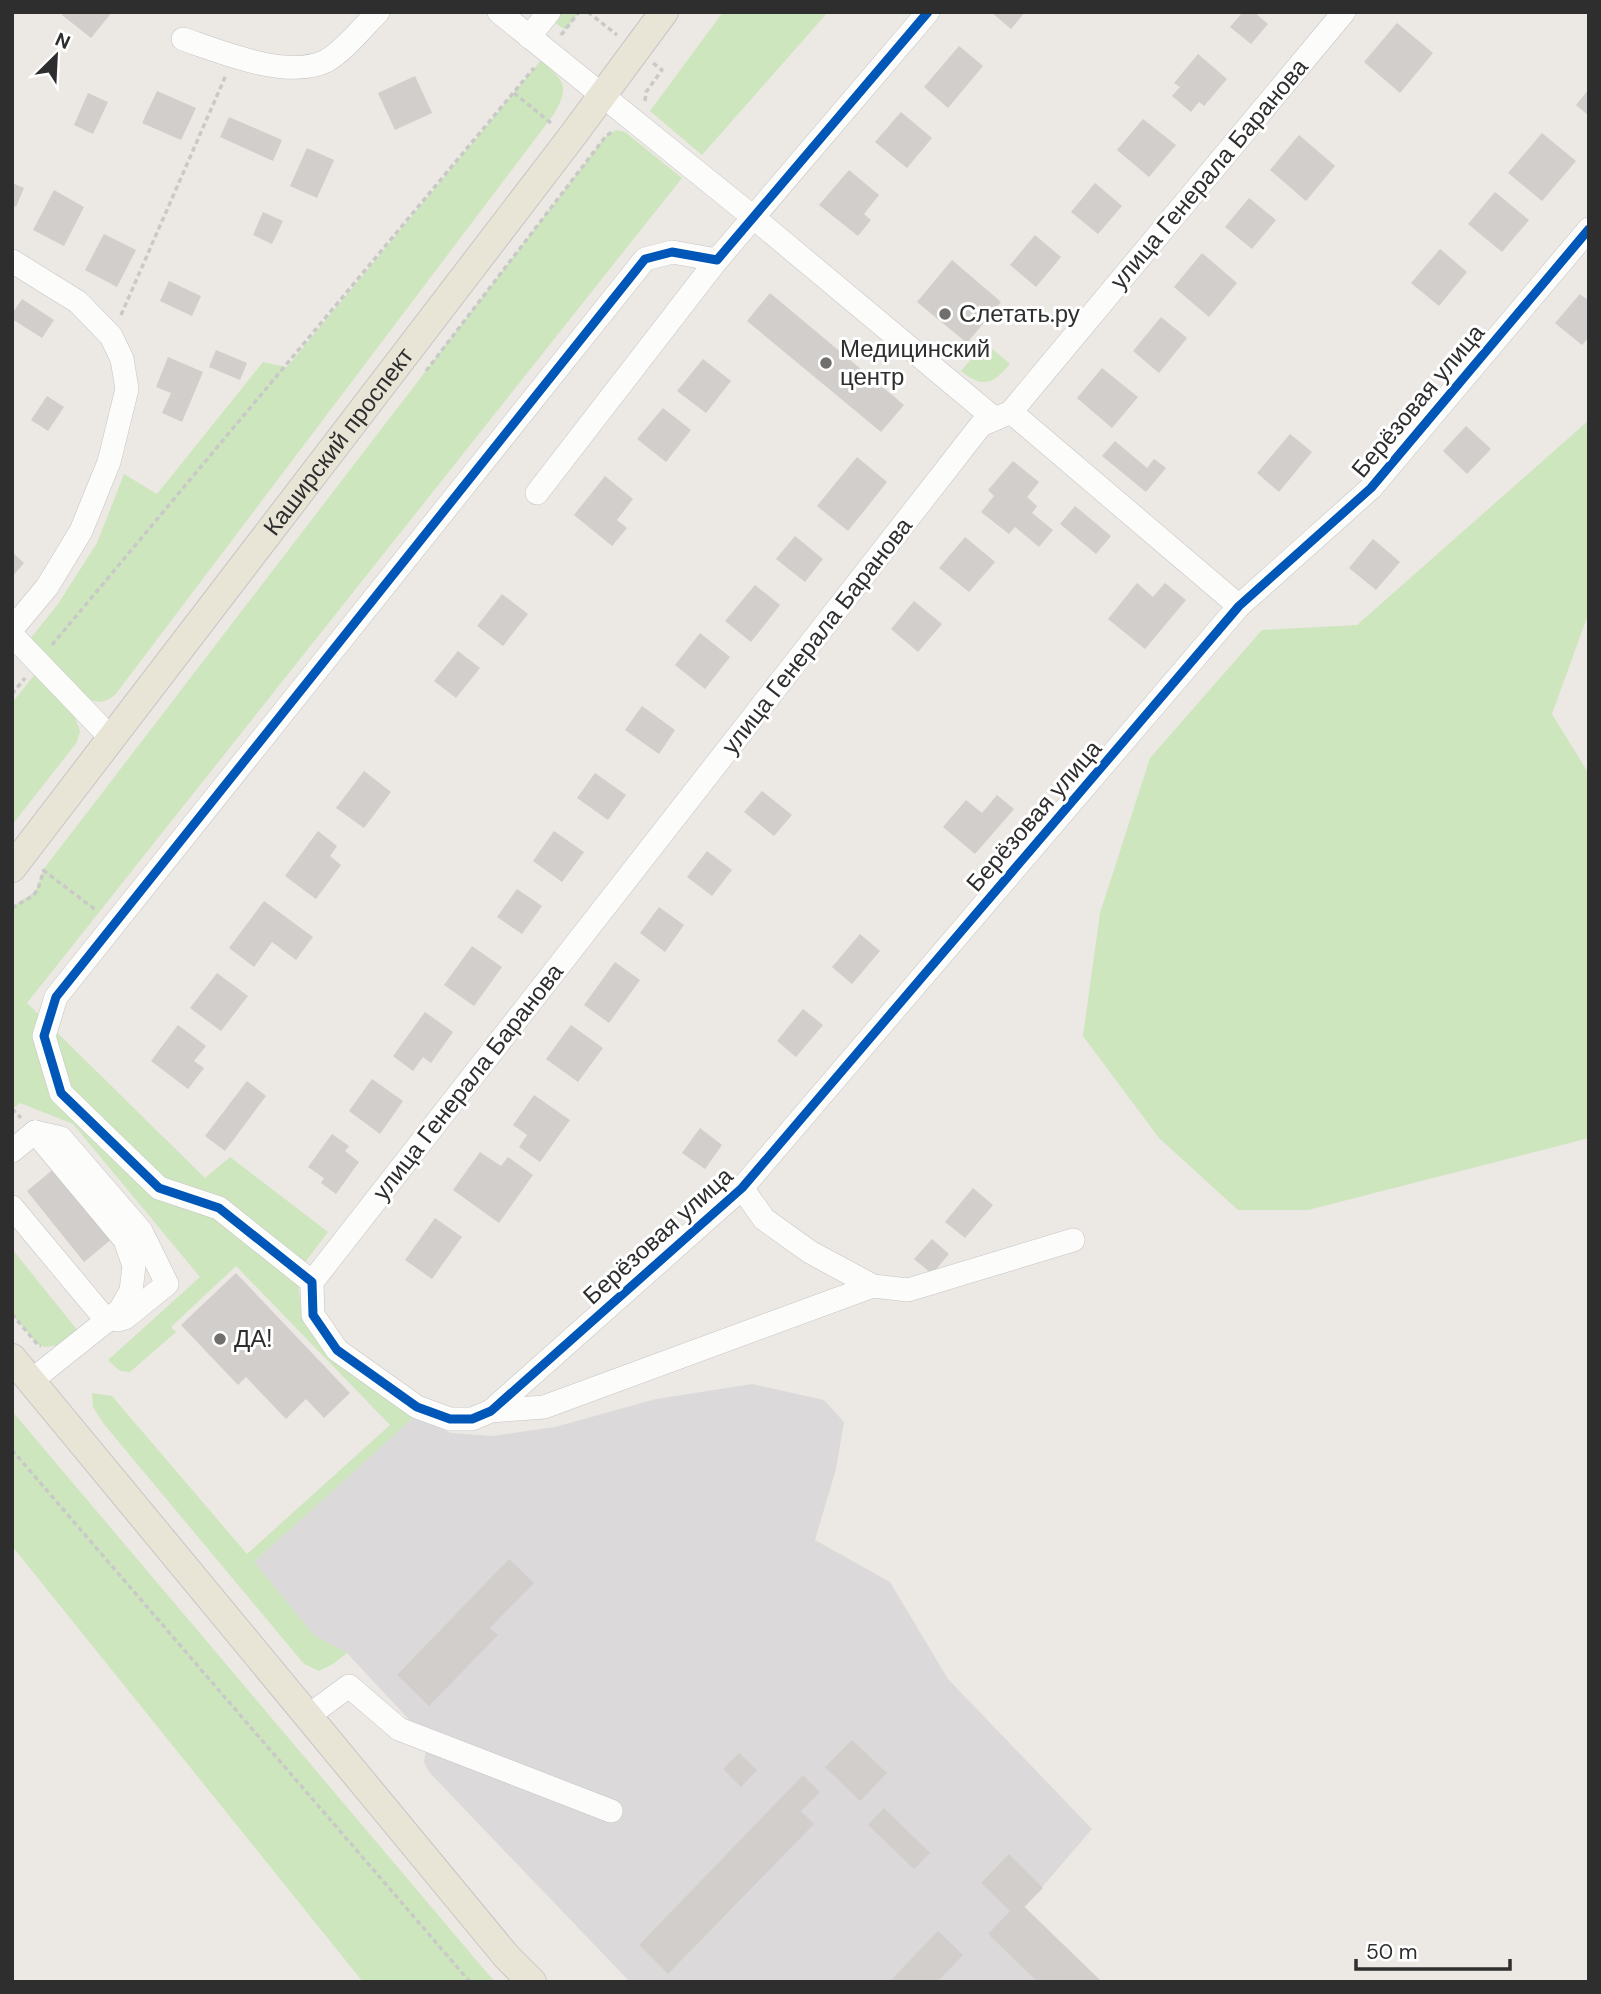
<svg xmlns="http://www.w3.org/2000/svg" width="1601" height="1994" viewBox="0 0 1601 1994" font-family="'DM Sans',sans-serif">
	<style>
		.industrial { fill: #dcd9db }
		.green { fill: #cee6be }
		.building { fill: #d1cecb }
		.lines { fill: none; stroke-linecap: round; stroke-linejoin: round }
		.minor-casing { stroke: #c5c4c5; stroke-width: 24 }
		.major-casing { stroke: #c6c5c4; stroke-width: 30 }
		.path { stroke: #c9c9c8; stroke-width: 3.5; stroke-dasharray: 5 3.5; stroke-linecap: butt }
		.minor { stroke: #fcfcfb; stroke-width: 23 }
		.major { stroke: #e8e4d6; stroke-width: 28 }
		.cycleway-casing { stroke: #fff; stroke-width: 13 }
		.cycleway { stroke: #0057b8; stroke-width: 9 }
		.poi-dot { fill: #706f6e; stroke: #fff; stroke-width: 2.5 }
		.labels { text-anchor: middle; stroke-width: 6; stroke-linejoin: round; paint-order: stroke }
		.street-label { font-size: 24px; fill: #2e2e2e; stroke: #fff }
		.poi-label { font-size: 24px; fill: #2e2e2e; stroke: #fff; text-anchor: start }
	</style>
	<rect width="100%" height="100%" fill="#ece8e4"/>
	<!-- industrial -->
	<polygon class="industrial" points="752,1384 824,1400 844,1422 836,1469 815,1540 890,1582 948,1679 1092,1829 1025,1907 1102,1982 630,1982 429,1772 424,1762 428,1740 347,1653 314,1635 254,1562 414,1417 451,1433 492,1436 555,1427 656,1399"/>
	<!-- green -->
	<g class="green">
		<polygon points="549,12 579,12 565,30 546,16"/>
		<polygon points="723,12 828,12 702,155 650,111"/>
		<path d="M541 60C563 81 571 84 554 114L115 695C105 702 100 704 88 699L30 639 58 604 97 543 124 474 157 494 263 362 287 367Z"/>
		<path d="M616 130 625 132 682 178 27 1003 205 1178 230 1157 328 1232 297 1273 302 1318 329 1356 414 1417 254 1562 314 1635 347 1653 333 1664 319 1671 304 1664 103 1423 93 1407 92 1393 112 1396 247 1554 390 1425 236 1266 171 1327 176 1332 130 1372 120 1371 108 1360 200 1277 73 1124 20 1103 12 1109V908C33 889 34 902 43 870L606 136Z"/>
		<path d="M985 343 1010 364C993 384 983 389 961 371Z"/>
		<polygon points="1589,420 1589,612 1552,714 1589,774 1589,1138 1308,1210 1238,1210 1159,1138 1083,1036 1100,913 1150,758 1262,630 1357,625"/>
		<polygon points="36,673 74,715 80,731 77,742 12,825 12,703"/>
		<polygon points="12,1249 78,1331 60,1345 46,1347 38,1345 12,1314"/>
		<polygon points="12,1411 488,1974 496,1982 363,1982 12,1546"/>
	</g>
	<!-- building -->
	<g class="building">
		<polygon points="64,12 112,12 91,38 62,15"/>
		<polygon points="991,12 1025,12 1011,29"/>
		<polygon points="1243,12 1254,12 1268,24 1251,44 1230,27"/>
		<polygon points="1397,23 1433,53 1400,93 1364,62"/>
		<polygon points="959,46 983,66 948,108 924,87"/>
		<polygon points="1198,54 1227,79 1204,106 1199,102 1191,112 1172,96 1180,87 1174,83"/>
		<polygon points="415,76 432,113 395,130 378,93"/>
		<polygon points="1589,89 1589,116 1576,105"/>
		<polygon points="157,91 196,108 181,140 142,123"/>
		<polygon points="88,93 108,102 93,134 74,125"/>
		<polygon points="901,112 932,138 907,168 875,142"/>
		<polygon points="229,117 282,140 273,161 220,137"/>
		<polygon points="1143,119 1176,145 1149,177 1117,150"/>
		<polygon points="1542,133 1576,161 1542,201 1508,173"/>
		<polygon points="1299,135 1335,166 1306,201 1270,170"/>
		<polygon points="307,148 334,160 317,198 290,186"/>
		<polygon points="849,170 879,195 864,214 871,220 858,236 819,205"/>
		<polygon points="12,183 24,188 16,207 12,205"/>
		<polygon points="1095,183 1122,206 1098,234 1071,212"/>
		<polygon points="54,190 84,207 64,246 33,230"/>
		<polygon points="1495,192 1529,220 1502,252 1468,224"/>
		<polygon points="1249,198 1276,220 1252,249 1225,227"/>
		<polygon points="263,212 283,221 272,244 253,235"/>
		<polygon points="104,234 136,250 117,287 85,270"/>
		<polygon points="1035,235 1061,257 1036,287 1010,265"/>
		<polygon points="1440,249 1467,272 1439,306 1411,283"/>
		<polygon points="1202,253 1237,283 1209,317 1174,287"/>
		<polygon points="952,260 1001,302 967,343 917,302"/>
		<polygon points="169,281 201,296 192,316 160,301"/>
		<polygon points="770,293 904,405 881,432 747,321"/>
		<polygon points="1580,294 1589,301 1589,337 1582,345 1555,323"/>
		<polygon points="22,299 54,320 42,338 12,319 12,314"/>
		<polygon points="1161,317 1187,338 1159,373 1133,351"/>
		<polygon points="216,350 247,363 240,380 209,367"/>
		<polygon points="168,357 203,372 182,422 162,413 171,393 156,387"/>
		<polygon points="703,359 731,381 706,413 677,391"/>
		<polygon points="1102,368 1138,397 1112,428 1077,398"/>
		<polygon points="47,396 64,407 48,431 31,420"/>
		<polygon points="663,408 691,430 666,462 637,439"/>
		<polygon points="1466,426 1491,449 1467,474 1443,451"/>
		<polygon points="1290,434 1312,452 1279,492 1257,473"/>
		<polygon points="1115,441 1147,468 1154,459 1166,468 1146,492 1102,456"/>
		<polygon points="857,457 887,482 848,531 817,506"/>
		<polygon points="1013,461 1039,482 1027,497 1037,506 1032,513 1053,530 1039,547 1015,527 1009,534 981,512 994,496 988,490"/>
		<polygon points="605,476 633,499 617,520 627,528 612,546 574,515"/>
		<polygon points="1075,506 1111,536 1096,554 1060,524"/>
		<polygon points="795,536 823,559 805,582 776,559"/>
		<polygon points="965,537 995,562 969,592 939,568"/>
		<polygon points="1373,539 1400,562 1376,590 1349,568"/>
		<polygon points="12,552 24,563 12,577"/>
		<polygon points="1137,583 1153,597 1165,583 1186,600 1145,649 1108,619"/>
		<polygon points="755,585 780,605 751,642 725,621"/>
		<polygon points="502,594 528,614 503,646 477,626"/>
		<polygon points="914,601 942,624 918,652 891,629"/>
		<polygon points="700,633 730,657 705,689 675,665"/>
		<polygon points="458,651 480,668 456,698 434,681"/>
		<polygon points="642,706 675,730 659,754 625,730"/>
		<polygon points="364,771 391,792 364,828 336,808"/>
		<polygon points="595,773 626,795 608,820 577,798"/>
		<polygon points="762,791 792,815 774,836 744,812"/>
		<polygon points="997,795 1014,809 975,854 943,827 966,800 982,813"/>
		<polygon points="318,831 337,846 330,856 341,865 316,899 285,876"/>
		<polygon points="554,831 584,852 562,882 533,861"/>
		<polygon points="707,851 732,870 712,896 687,877"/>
		<polygon points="517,889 542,906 522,934 497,917"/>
		<polygon points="264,901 313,937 296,960 272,942 254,967 229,948"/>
		<polygon points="659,907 684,925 665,952 640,933"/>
		<polygon points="860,934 880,951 852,984 832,967"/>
		<polygon points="472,946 502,967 474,1006 444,985"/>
		<polygon points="615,962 640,980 609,1023 584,1005"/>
		<polygon points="217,973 248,996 221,1031 190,1008"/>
		<polygon points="803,1009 823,1025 796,1057 777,1041"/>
		<polygon points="425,1012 453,1032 431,1063 423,1057 413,1071 393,1056"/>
		<polygon points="178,1025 206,1046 194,1061 204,1068 188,1089 151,1061"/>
		<polygon points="571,1025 603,1048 578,1082 546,1059"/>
		<polygon points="372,1079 403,1101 380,1134 349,1111"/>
		<polygon points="247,1081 266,1096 225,1151 205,1136"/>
		<polygon points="534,1095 570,1120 540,1162 519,1147 527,1135 513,1125"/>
		<polygon points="700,1128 722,1145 705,1169 682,1153"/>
		<polygon points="332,1134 349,1146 345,1151 359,1162 336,1194 321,1183 324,1178 308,1167"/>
		<polygon points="480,1152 501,1166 508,1157 533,1175 499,1223 453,1190"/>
		<polygon points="55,1168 113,1238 84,1262 27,1191"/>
		<polygon points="973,1188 993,1205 965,1238 945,1222"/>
		<polygon points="435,1218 462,1237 432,1279 405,1260"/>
		<polygon points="932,1239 949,1254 932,1274 914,1259"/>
		<polygon points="236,1273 350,1393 324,1418 306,1399 286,1419 246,1377 238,1385 181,1325"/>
		<polygon points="509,1559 534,1583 490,1628 498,1635 429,1706 397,1675"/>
		<polygon points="852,1740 887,1773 860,1801 825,1767"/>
		<polygon points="739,1753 757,1770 741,1787 723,1769"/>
		<polygon points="803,1775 820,1792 801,1811 814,1824 668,1974 639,1945"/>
		<polygon points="884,1808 930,1853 914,1869 868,1825"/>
		<polygon points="1009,1854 1043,1888 1024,1907 1102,1982 1038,1982 988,1934 1010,1911 981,1883"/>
		<polygon points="938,1931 963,1955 937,1982 889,1982"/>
	</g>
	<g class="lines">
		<!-- minor casing -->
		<g class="minor-casing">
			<g id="minor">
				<polyline points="499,12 753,217 995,419"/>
				<polyline points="529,37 549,12"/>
				<path d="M183 39C221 52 288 80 326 61 343 52 364 26 378 12"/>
				<polyline points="12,261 78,302 111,336 122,359 127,389 109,462 81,531 47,587 12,629"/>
				<polyline points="1011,412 1239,606"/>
				<polyline points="537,493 717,260"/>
				<polyline points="12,635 111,738"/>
				<polyline points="35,1132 61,1138 141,1231 167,1284 125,1318 117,1320"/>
				<polyline points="12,1151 35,1132"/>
				<polyline points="742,1188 764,1219 810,1252 873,1286 908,1290 1073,1240"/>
				<polyline points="12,1207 107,1321"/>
				<polyline points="312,1282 981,425 1011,412 1344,12"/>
				<polyline points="873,1286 544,1407 491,1411 472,1419 450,1419 417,1407 337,1350 313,1315 312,1282 219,1208 159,1188 61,1093 44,1036 56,997 645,259 672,252 717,260 928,12"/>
				<polyline points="31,1381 120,1310 131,1291 134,1266 125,1240 35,1132"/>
				<polyline points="491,1411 742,1188 1239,606 1371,488 1589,229"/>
				<polyline points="308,1716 349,1686 399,1729 611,1811"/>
			</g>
		</g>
		<!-- major casing -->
		<g class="major-casing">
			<g id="major">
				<path id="s1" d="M12 868 570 139 664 12"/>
				<polyline points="12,1358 507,1957 532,1982"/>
			</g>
		</g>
		<!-- path -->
		<g class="path">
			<polyline points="588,12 617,35"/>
			<polyline points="561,35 579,12"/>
			<polyline points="514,93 551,123"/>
			<polyline points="645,101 646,92 662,70 653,63"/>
			<polyline points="121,315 226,75"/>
			<polyline points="426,371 606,136 612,132"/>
			<polyline points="52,645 534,68"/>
			<polyline points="12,694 25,678"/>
			<polyline points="43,870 97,911"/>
			<polyline points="12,908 33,896 38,889 44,869"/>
			<polyline points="12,1109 21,1118"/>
			<polyline points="12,1314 38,1345 41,1346"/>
			<polyline points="12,1450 470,1982"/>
		</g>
		<!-- minor -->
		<use href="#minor" class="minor"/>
		<!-- major -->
		<use href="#major" class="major"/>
		<!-- cycleway casing -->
		<g class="cycleway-casing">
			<polyline id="cycleway" points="928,12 717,260 672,252 645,259 56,997 44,1036 61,1093 159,1188 219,1208 312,1282 313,1315 337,1350 417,1407 450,1419 472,1419 491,1411 742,1188 1239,606 1371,488 1589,229"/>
		</g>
		<!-- cycleway -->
		<use href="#cycleway" class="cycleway"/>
	</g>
	<!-- markers -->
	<g class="poi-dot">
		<circle cx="945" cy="314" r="7"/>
		<circle cx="826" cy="363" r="7"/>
		<circle cx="220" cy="1339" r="7"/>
	</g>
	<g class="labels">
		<!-- street labels -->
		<g class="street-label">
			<text transform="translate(1209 174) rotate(-50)" y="8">улица Генерала Баранова</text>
			<text transform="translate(1418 401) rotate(-50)" y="8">Берёзовая улица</text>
			<text dy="8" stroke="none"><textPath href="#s1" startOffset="537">Каширский проспект</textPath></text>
			<text transform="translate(817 636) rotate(-52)" y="8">улица Генерала Баранова</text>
			<text transform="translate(1034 816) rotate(-49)" y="8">Берёзовая улица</text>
			<text transform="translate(468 1082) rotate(-52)" y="8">улица Генерала Баранова</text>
			<text transform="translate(658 1236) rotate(-42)" y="8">Берёзовая улица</text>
		</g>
		<!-- poi labels -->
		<g class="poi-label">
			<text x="959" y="322">Слетать.ру</text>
			<text x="840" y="357">Медицинский<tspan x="840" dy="28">центр</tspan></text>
			<text x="234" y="1347">ДА!</text>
		</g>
	</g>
	<!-- border -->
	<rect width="1601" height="1994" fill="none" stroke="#2e2e2e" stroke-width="28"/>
	<!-- north arrow -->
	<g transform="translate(56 56) rotate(24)" stroke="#ffffff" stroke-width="5" paint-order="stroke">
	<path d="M0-5L12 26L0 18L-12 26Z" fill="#2e2e2e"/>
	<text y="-10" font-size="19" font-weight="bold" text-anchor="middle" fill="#2e2e2e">N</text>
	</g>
	<!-- scale -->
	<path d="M1356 1959v10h154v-10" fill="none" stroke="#2e2e2e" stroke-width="3.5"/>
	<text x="1366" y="1959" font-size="21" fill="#2e2e2e" stroke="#ffffff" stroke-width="5" paint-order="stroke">50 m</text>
</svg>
